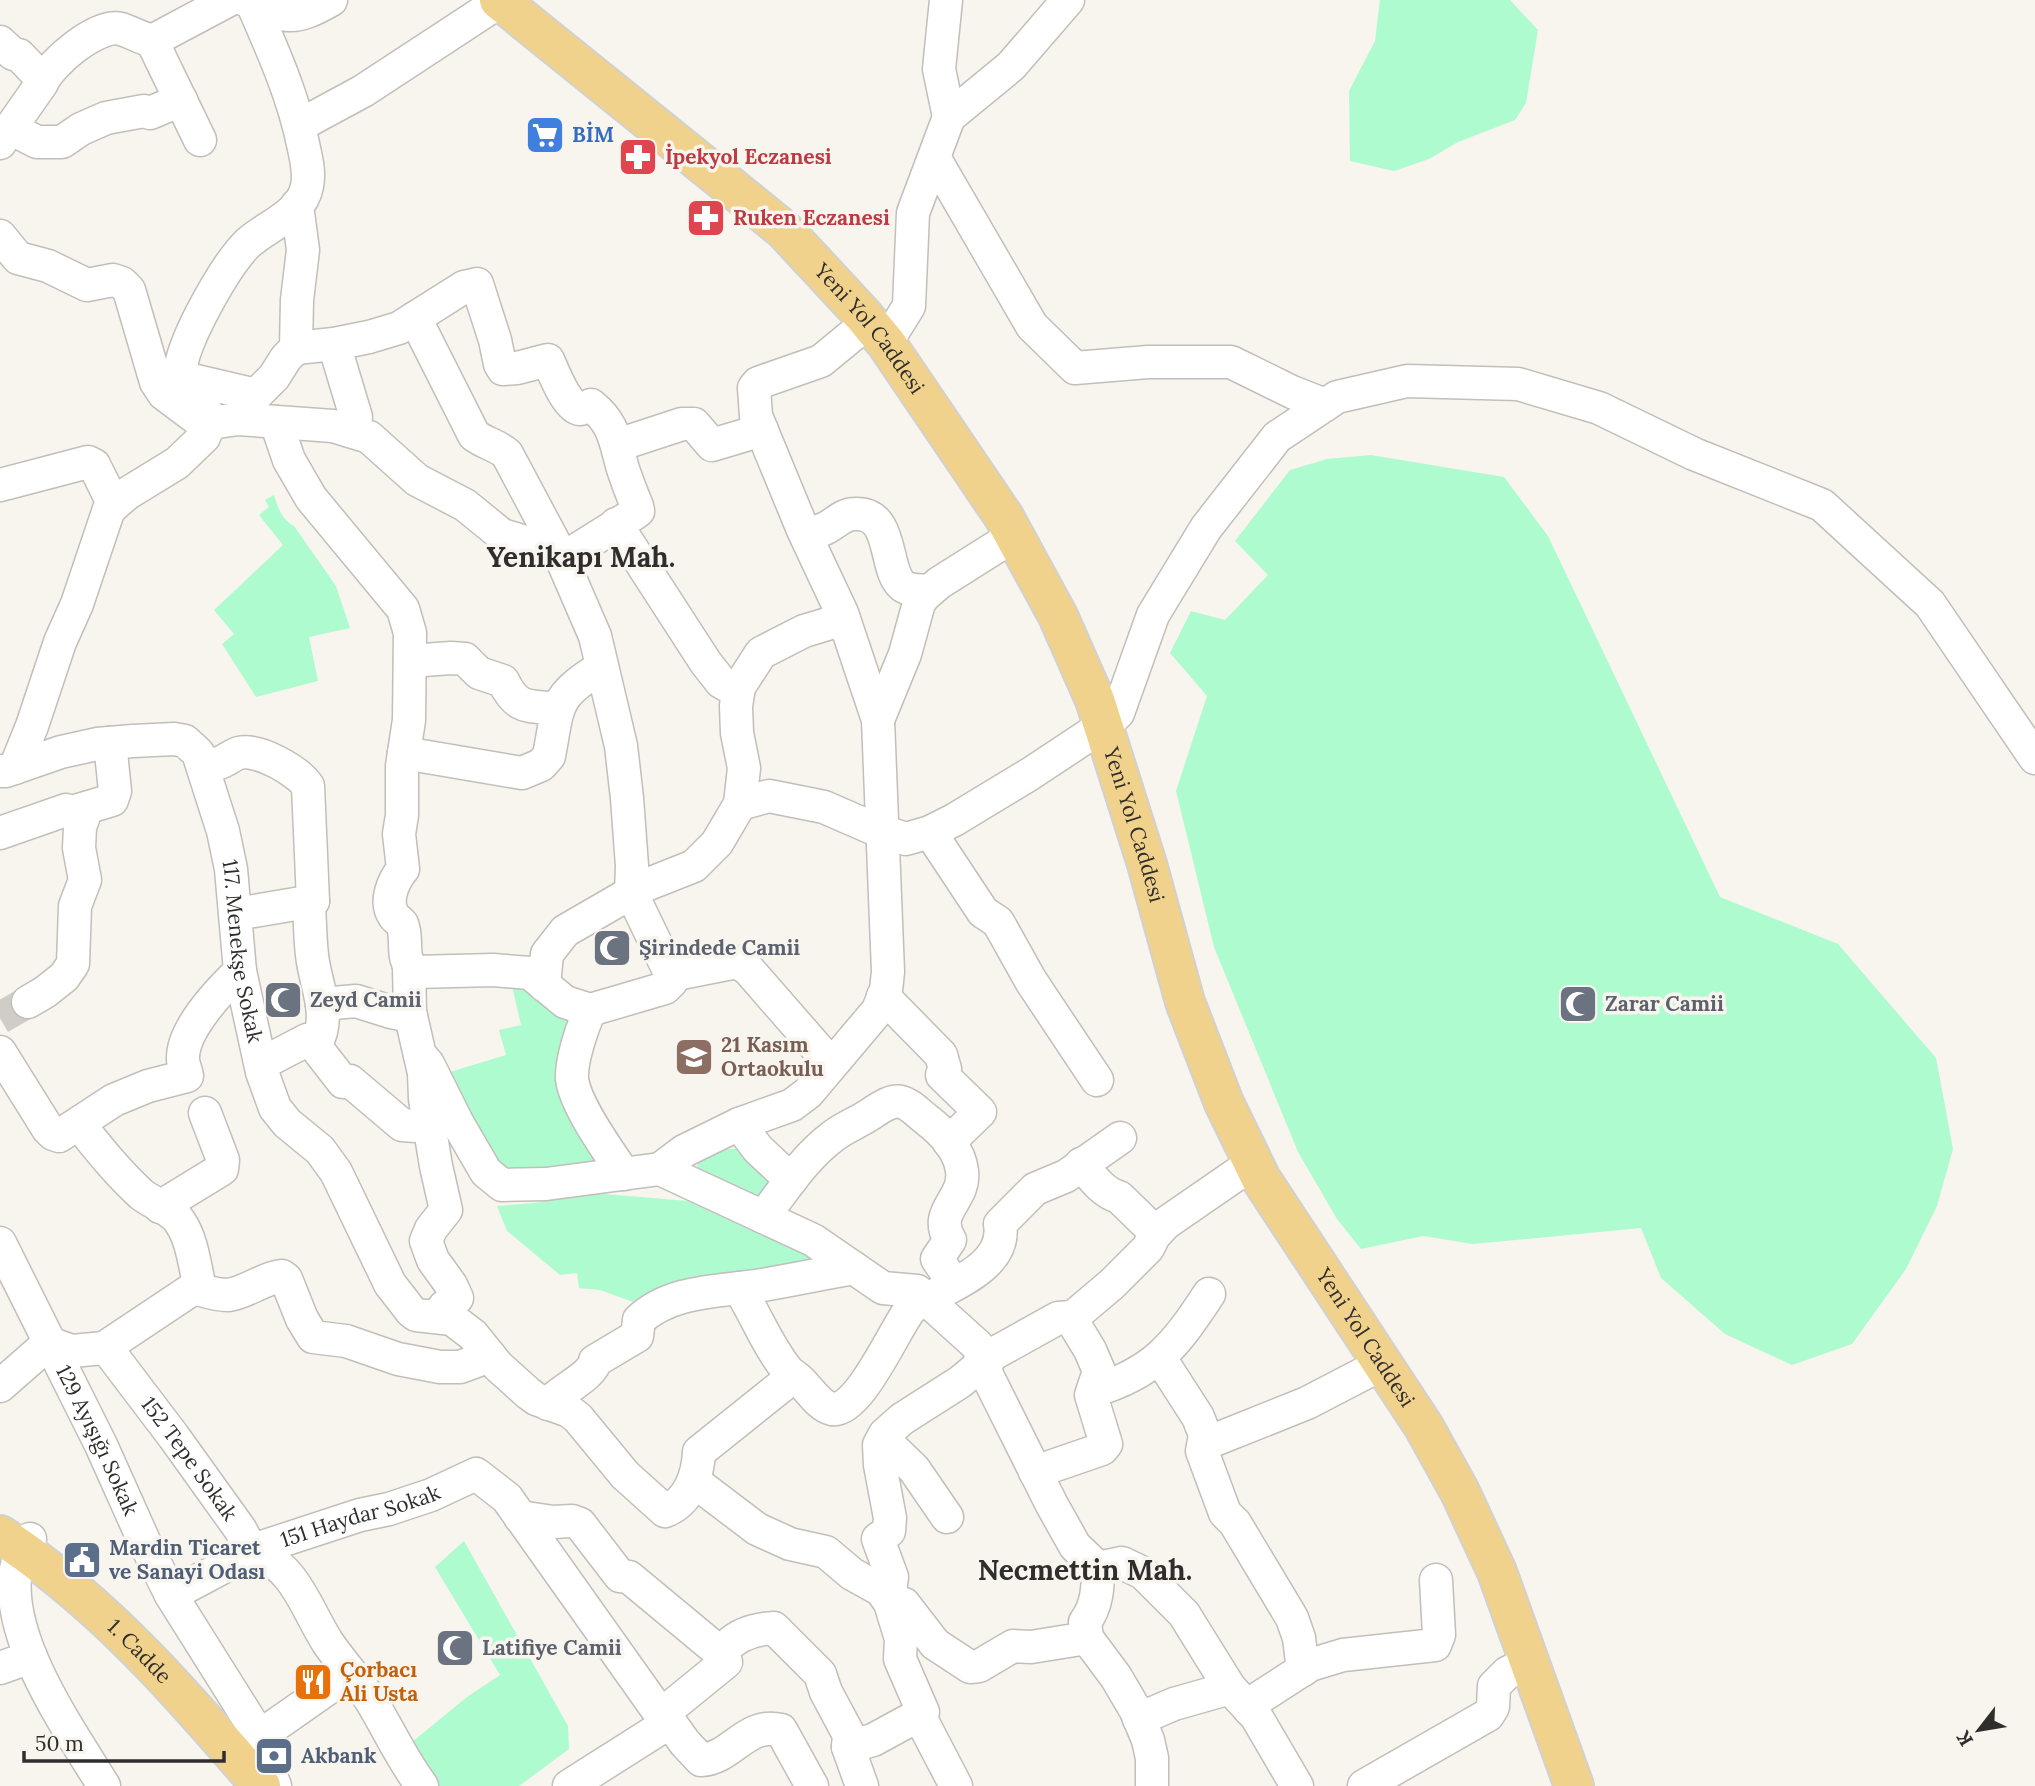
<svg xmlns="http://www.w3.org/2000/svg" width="2035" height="1786" viewBox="0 0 2035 1786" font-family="Lora,serif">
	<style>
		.green { fill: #aefbd0 }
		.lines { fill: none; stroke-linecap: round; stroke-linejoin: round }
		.minor-tunnel { stroke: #d0ccc7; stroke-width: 32; stroke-dasharray: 32 16; stroke-linecap: butt }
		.minor-casing { stroke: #c2beb9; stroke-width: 35 }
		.major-casing { stroke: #d1d1d1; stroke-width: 42 }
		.minor { stroke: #fff; stroke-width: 32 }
		.major { stroke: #f0d28c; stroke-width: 38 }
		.labels { text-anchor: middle; stroke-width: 7; stroke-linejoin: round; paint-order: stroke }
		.shop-label { font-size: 21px; font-weight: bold; fill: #366cbe; stroke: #f8f4ee; text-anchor: start }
		.health-label { font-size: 21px; font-weight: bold; fill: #be3a42; stroke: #f8f4ee; text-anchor: start }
		.street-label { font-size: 21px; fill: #302e2c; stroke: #f8f4ee }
		.worship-label { font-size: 21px; font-weight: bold; fill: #5b616d; stroke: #f8f4ee; text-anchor: start }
		.education-label { font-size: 21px; font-weight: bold; fill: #785e54; stroke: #f8f4ee; text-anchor: start }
		.service-label { font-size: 21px; font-weight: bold; fill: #4e5e75; stroke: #f8f4ee; text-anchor: start }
		.food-label { font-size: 21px; font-weight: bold; fill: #c56008; stroke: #f8f4ee; text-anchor: start }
		.district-label { font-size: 28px; font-weight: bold; fill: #302e2c; stroke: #f8f4ee }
	</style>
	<rect width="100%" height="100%" fill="#f8f4ee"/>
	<!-- green -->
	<g class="green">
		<polygon points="1380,0 1510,0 1538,30 1526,103 1515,120 1458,142 1429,159 1394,171 1350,161 1349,91 1375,41"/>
		<polygon points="1371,455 1504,477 1548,536 1720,897 1838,944 1936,1058 1953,1149 1937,1206 1906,1269 1852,1344 1792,1365 1725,1334 1661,1278 1641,1228 1473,1244 1423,1236 1361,1249 1337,1219 1298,1152 1214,947 1176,791 1207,696 1170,653 1191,611 1225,620 1268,575 1235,541 1290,470 1327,459"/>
		<path d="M274 495C278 508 282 520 294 526L336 586 350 628 309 637 318 681 256 697 222 644 234 634 214 610 283 545 259 515 269 507 265 500Z"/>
		<polygon points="511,982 577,1015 568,1071 610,1165 516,1170 500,1165 440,1075 506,1055 499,1030 521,1025"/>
		<path d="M753 1149 785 1186 765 1206 697 1170C697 1145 736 1149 753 1149Z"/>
		<polygon points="593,1193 688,1201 785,1246 828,1261 636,1303 600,1290 579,1288 577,1273 560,1275 507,1231 497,1206 534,1203"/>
		<polygon points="464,1541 568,1726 569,1749 519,1786 435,1786 406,1747 467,1697 500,1675 435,1567"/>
	</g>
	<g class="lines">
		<!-- minor-tunnel -->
		<polyline class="minor-tunnel" points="0,1018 28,1002"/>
		<!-- minor casing -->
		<g class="minor-casing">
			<g id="minor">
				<path d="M245 0C285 17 291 23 331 0"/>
				<polyline points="946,0 939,69 949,117"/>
				<polyline points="152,41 229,0"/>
				<polyline points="0,42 13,54 19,55 43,80"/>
				<polyline points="300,125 363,91 488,9"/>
				<polyline points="12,129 37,142 62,142 81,129 106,118 144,111 150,113 181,100"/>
				<path d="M0 143 42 83C50 63 98 23 121 29 131 32 141 38 152 41L200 140"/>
				<polyline points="935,159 1032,326 1075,368 1148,362 1231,362 1292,392 1325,405"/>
				<polyline points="0,236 18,258 48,266 87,285 113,280 122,283 129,290 156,382 164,394 208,427"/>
				<polyline points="886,343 909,306 913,213 949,117 1011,66 1068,0"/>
				<polyline points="334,344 356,417 350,431"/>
				<path d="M296 348 334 344 369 337 399 328 464 287 477 284 495 340 500 364 503 369 517 368 548 360C553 371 567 408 580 409 581 409 590 406 591 405 615 424 615 442 623 469 627 481 632 494 637 506L638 511 634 514 562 559"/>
				<polyline points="188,379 256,395 274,377 286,358 296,348 297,300 303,250 297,205"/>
				<path d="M276 422 289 460 311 498 403 609 410 633 409 720 402 766V815L399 834 403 869C393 881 384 902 394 916 396 919 400 921 402 924 409 939 399 959 415 972L493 970 530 973 565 1002 590 1010 665 988 671 982V975L631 892 632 866 627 798 621 746 595 636 556 546 507 454C497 445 484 443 474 435L415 318"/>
				<path d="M208 427C205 418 206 408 203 399 199 387 185 379 181 366 186 336 225 266 247 244 266 226 302 215 307 186 310 172 306 158 303 144 293 95 272 49 252 3"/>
				<polyline points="618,445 682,424 694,424 712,445 762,430"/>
				<polyline points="0,485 88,462 94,465 114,505"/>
				<polyline points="616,524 706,663 721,682 738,692"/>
				<path d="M806 535C812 533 820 531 826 528 836 523 843 514 855 514 895 512 883 571 903 586 910 591 921 590 929 591"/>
				<path d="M410 661 451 658 465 659 479 673 503 681C518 711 528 705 557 709"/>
				<polyline points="878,720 905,654 919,603 924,596 939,583 1015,535"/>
				<path d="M404 753 522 773 541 765 549 756C559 704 553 697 602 667"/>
				<path d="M202 764C208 764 214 764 219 763 226 761 232 755 239 753 258 748 298 771 308 786L313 901 309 905C310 921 310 938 312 955 315 985 333 1016 315 1046"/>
				<polyline points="15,768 32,726 60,642 77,604 109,509 128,493 177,463 204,437 208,427 217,422 238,419 333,426 369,437 417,480 465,505 502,535 529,543 556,546"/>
				<path id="s1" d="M0 771H6L61 752 97 744 133 741 174 739 185 741 198 753 223 831 231 869 240 971 262 1072 275 1108 287 1123 320 1150 336 1172 390 1284 411 1311 416 1315 452 1319 473 1335 498 1366 528 1393 536 1399 569 1411 578 1418 625 1475 665 1511C689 1502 698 1475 699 1452L794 1376"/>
				<polyline points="740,804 769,796 824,807 870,827 906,839 930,832 954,820 1030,774 1104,725 1118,713 1153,615 1206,528 1277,437 1337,397 1407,381 1518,384 1599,408 1694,454 1822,505 1930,604 2035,758"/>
				<polyline points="930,832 983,912 998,922 1031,981 1097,1080"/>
				<polyline points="0,833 66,810 72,812 112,800 115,791 110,743"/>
				<polyline points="236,914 313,901"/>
				<polyline points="409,967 410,1012 424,1073 425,1099 436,1166 446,1210 431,1229 426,1241 433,1260 451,1285 457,1298 445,1306 437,1316"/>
				<polyline points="671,975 737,962 748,969 830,1063"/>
				<polyline points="544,985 547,954 565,931 641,887 694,866 717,843 740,804 744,768 737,733 736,706 739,687 761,653 804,631 844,619"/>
				<polyline points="883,996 941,1055 945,1069 942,1075 980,1112 949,1142"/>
				<polyline points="28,1002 45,992 64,977 73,964 75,906 85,880 79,848 80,827 87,808"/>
				<polyline points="322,1004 356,1001 391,1012 411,1016"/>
				<path d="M590 1010C582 1028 571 1060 572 1079 575 1105 609 1152 624 1174"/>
				<path d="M0 1052 48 1129 53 1134 59 1136 114 1100 148 1086 187 1076C186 1070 183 1064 183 1059 182 1030 220 990 240 971"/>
				<path d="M420 1055 428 1064 457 1122 486 1172 502 1185 546 1184 660 1169 813 1240 883 1288 917 1291 978 1346 988 1377 1052 1505 1075 1546 1098 1568C1098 1588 1097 1606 1085 1622L1087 1638 1116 1677 1136 1711 1148 1740 1152 1758V1786"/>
				<polyline points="261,1064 307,1040 315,1046 343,1082 350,1081 402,1125 430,1127"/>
				<path d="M79 1124C99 1149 117 1172 141 1194 152 1203 173 1210 180 1222 191 1238 194 1260 198 1279L194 1288 104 1348"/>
				<polyline points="739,1124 758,1149 791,1180"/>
				<path d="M1081 1164C1092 1177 1103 1193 1119 1197L1156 1233"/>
				<polyline points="660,1169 684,1151 739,1124 792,1105 808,1093 878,1010 886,990 888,972 878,720 842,613 803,530 756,416 754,388 758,383 821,361 855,333"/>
				<polyline points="160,1207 222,1169 223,1160 205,1113"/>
				<path d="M763 1217C785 1189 803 1159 832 1137 843 1128 857 1123 869 1115 877 1110 891 1099 901 1102 910 1104 919 1114 927 1120 943 1132 960 1151 962 1171 966 1200 932 1211 950 1240L937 1259 949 1276 950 1287"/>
				<path id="s2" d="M0 1243 101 1445 144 1541 171 1595 252 1724 275 1786"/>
				<path d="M194 1288C205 1291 216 1295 228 1295 246 1293 263 1278 282 1276L286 1279 302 1319 313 1337 346 1341 398 1359 440 1367H460L490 1356"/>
				<path d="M739 1288C756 1315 768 1347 788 1371 793 1376 800 1379 804 1385 812 1393 820 1406 832 1409 858 1414 895 1329 909 1311 915 1303 923 1301 931 1297 959 1282 1007 1263 1000 1224L1035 1189 1066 1176 1120 1138"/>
				<polyline points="1160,1358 1198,1417 1205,1435 1202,1451 1225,1513 1235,1523 1292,1618 1299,1638 1303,1670"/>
				<path id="s3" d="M0 1386 49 1343 72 1351 104 1348 108 1350 174 1437 240 1529 252 1551C296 1566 305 1607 328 1643 341 1662 357 1679 370 1699 388 1728 401 1758 422 1786"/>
				<path d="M1093 1391C1154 1373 1175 1346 1209 1294"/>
				<path d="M548 1404C559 1391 594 1375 595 1361L637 1336 639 1320C673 1288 725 1292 768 1284 797 1279 825 1273 854 1268"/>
				<polyline points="883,1439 914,1469 947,1517"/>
				<polyline points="1205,1442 1217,1439 1307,1403 1384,1363"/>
				<polyline points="1035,1472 1102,1449 1106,1444 1091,1395 1099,1371 1090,1350 1070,1317"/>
				<polyline points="695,1482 757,1529 790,1544 826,1552 852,1574 881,1590 890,1603 901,1639 900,1659 923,1712 919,1715 956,1786"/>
				<polyline points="520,1517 553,1522 572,1521 580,1524 620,1576 629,1577 717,1650 723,1651"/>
				<path d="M30 1539C25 1548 18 1559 16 1569 4 1638 69 1729 104 1786"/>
				<polyline points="1098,1568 1122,1563 1143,1573 1184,1614 1230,1688 1256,1716 1297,1786"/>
				<path id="s4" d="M171 1595 259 1548 360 1515 389 1509 431 1495 476 1474 507 1498 661 1715 666 1721 670 1722 685 1743 701 1760C731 1759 747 1721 781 1730L812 1786"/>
				<polyline points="1087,1638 1031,1647 1013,1646 979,1666 970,1667 935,1644 904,1604 889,1600 892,1577 878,1539 889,1531 890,1518 880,1465 879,1445 885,1434 902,1419 960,1382 995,1353 1058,1318 1073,1317 1112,1284 1148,1248 1154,1236 1166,1223 1253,1163"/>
				<polyline points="0,1668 31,1657"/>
				<polyline points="1250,1710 1259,1698 1310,1665 1343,1655 1435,1645 1439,1635 1436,1580"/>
				<path d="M661 1715 726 1662 723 1651C735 1635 754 1629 774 1628L820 1674 826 1692 849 1735 848 1747 862 1786"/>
				<polyline points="1139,1719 1174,1704 1230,1688"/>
				<polyline points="257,1738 350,1673"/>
				<polyline points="848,1747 873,1740 919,1715"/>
				<polyline points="569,1786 670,1722"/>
				<polyline points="1364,1786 1488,1715 1493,1707 1494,1686 1507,1673 1517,1668"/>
			</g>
		</g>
		<!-- major casing -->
		<g class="major-casing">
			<g id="major">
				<path id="s5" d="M499 0 784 230 862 314 886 343 1004 517 1058 616 1095 700 1147 864 1185 1002 1224 1103 1261 1179 1424 1427 1460 1492 1497 1572 1574 1786"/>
				<path id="s6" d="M0 1535C102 1601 183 1695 261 1786"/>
			</g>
		</g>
		<!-- minor -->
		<use href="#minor" class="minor"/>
		<!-- major -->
		<use href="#major" class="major"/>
	</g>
	<!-- icons -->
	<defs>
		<g id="supermarket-square" transform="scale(2.0125)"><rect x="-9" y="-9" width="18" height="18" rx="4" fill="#3f7fe0" stroke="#f8f4ee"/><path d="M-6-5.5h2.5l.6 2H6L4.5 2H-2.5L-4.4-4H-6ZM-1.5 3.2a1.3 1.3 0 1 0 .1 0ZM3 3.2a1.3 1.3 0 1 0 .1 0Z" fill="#fff"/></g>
		<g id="pharmacy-square" transform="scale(2.0125)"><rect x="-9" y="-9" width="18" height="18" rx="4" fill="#e0444e" stroke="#f8f4ee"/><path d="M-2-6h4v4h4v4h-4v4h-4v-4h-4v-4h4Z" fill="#fff"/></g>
		<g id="mosque-square" transform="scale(2.0125)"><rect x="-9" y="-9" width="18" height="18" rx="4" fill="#6b7280" stroke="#f8f4ee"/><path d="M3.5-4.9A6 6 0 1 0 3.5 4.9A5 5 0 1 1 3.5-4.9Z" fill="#fff"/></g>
		<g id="school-square" transform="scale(2.0125)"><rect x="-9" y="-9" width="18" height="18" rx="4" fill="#8d6e63" stroke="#f8f4ee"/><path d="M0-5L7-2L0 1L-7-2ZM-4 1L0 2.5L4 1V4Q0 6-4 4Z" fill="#fff"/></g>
		<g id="civic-square" transform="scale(2.0125)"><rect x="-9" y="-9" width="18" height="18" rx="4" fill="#5c6f8a" stroke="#f8f4ee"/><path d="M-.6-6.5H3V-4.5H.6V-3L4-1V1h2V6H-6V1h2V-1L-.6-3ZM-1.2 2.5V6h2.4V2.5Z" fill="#fff"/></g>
		<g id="restaurant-square" transform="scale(2.0125)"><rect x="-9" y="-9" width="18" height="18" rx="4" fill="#e8710a" stroke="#f8f4ee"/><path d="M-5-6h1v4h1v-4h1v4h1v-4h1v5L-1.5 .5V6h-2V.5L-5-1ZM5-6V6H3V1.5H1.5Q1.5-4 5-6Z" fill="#fff"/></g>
		<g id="bank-square" transform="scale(2.0125)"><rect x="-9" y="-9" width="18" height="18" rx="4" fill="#5c6f8a" stroke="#f8f4ee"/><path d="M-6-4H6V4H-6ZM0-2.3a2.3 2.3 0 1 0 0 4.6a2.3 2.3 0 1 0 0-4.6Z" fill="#fff"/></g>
	</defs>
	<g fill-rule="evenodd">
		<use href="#supermarket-square" x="545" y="135"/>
		<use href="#pharmacy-square" x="638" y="157"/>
		<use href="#pharmacy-square" x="706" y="218"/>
		<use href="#mosque-square" x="612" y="948"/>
		<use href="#mosque-square" x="283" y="1000"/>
		<use href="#mosque-square" x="1578" y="1004"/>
		<use href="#school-square" x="694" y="1057"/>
		<use href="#civic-square" x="82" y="1560"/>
		<use href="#mosque-square" x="455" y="1648"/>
		<use href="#restaurant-square" x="313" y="1682"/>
		<use href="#bank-square" x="274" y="1756"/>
	</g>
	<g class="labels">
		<!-- shop labels -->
		<g class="shop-label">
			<text x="572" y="142">BİM</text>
		</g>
		<!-- health labels -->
		<g class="health-label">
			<text x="665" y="164">İpekyol Eczanesi</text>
			<text x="733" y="225">Ruken Eczanesi</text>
		</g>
		<!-- street labels -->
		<g class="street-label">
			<text dy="7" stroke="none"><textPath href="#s5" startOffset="497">Yeni Yol Caddesi</textPath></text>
			<text dy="7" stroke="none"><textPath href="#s5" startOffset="1064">Yeni Yol Caddesi</textPath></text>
			<text dy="7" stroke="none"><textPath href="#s1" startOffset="411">117. Menekşe Sokak</textPath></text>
			<text dy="7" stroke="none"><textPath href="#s5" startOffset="1631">Yeni Yol Caddesi</textPath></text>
			<text dy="7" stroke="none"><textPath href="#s2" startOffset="220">129 Ayışığı Sokak</textPath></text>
			<text dy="7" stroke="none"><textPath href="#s3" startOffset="262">152 Tepe Sokak</textPath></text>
			<text dy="7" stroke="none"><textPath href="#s4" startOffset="206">151 Haydar Sokak</textPath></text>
			<text dy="7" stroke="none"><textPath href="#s6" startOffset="182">1. Cadde</textPath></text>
		</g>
		<!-- worship labels -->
		<g class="worship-label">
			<text x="639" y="955">Şirindede Camii</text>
			<text x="310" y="1007">Zeyd Camii</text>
			<text x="1605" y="1011">Zarar Camii</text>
			<text x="482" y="1655">Latifiye Camii</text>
		</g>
		<!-- education labels -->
		<g class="education-label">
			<text x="721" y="1052">21 Kasım<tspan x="721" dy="24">Ortaokulu</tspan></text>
		</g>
		<!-- service labels -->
		<g class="service-label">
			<text x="109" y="1555">Mardin Ticaret<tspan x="109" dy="24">ve Sanayi Odası</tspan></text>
			<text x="301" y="1763">Akbank</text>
		</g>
		<!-- food labels -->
		<g class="food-label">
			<text x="340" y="1677">Çorbacı<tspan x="340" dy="24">Ali Usta</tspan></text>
		</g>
		<!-- district labels -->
		<g class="district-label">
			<text x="581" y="567">Yenikapı Mah.</text>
			<text x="1085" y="1580">Necmettin Mah.</text>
		</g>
	</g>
	<!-- north arrow -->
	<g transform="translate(1979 1730) rotate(239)" stroke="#f8f4ee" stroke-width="5" paint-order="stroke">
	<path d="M0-5L12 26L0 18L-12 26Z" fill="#302e2c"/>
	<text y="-10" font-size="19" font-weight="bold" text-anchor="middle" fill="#302e2c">K</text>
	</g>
	<!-- scale -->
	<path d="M24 1751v10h200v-10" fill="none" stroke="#302e2c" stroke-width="3.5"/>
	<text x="35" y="1751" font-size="21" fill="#302e2c" stroke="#f8f4ee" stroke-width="5" paint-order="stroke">50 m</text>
</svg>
